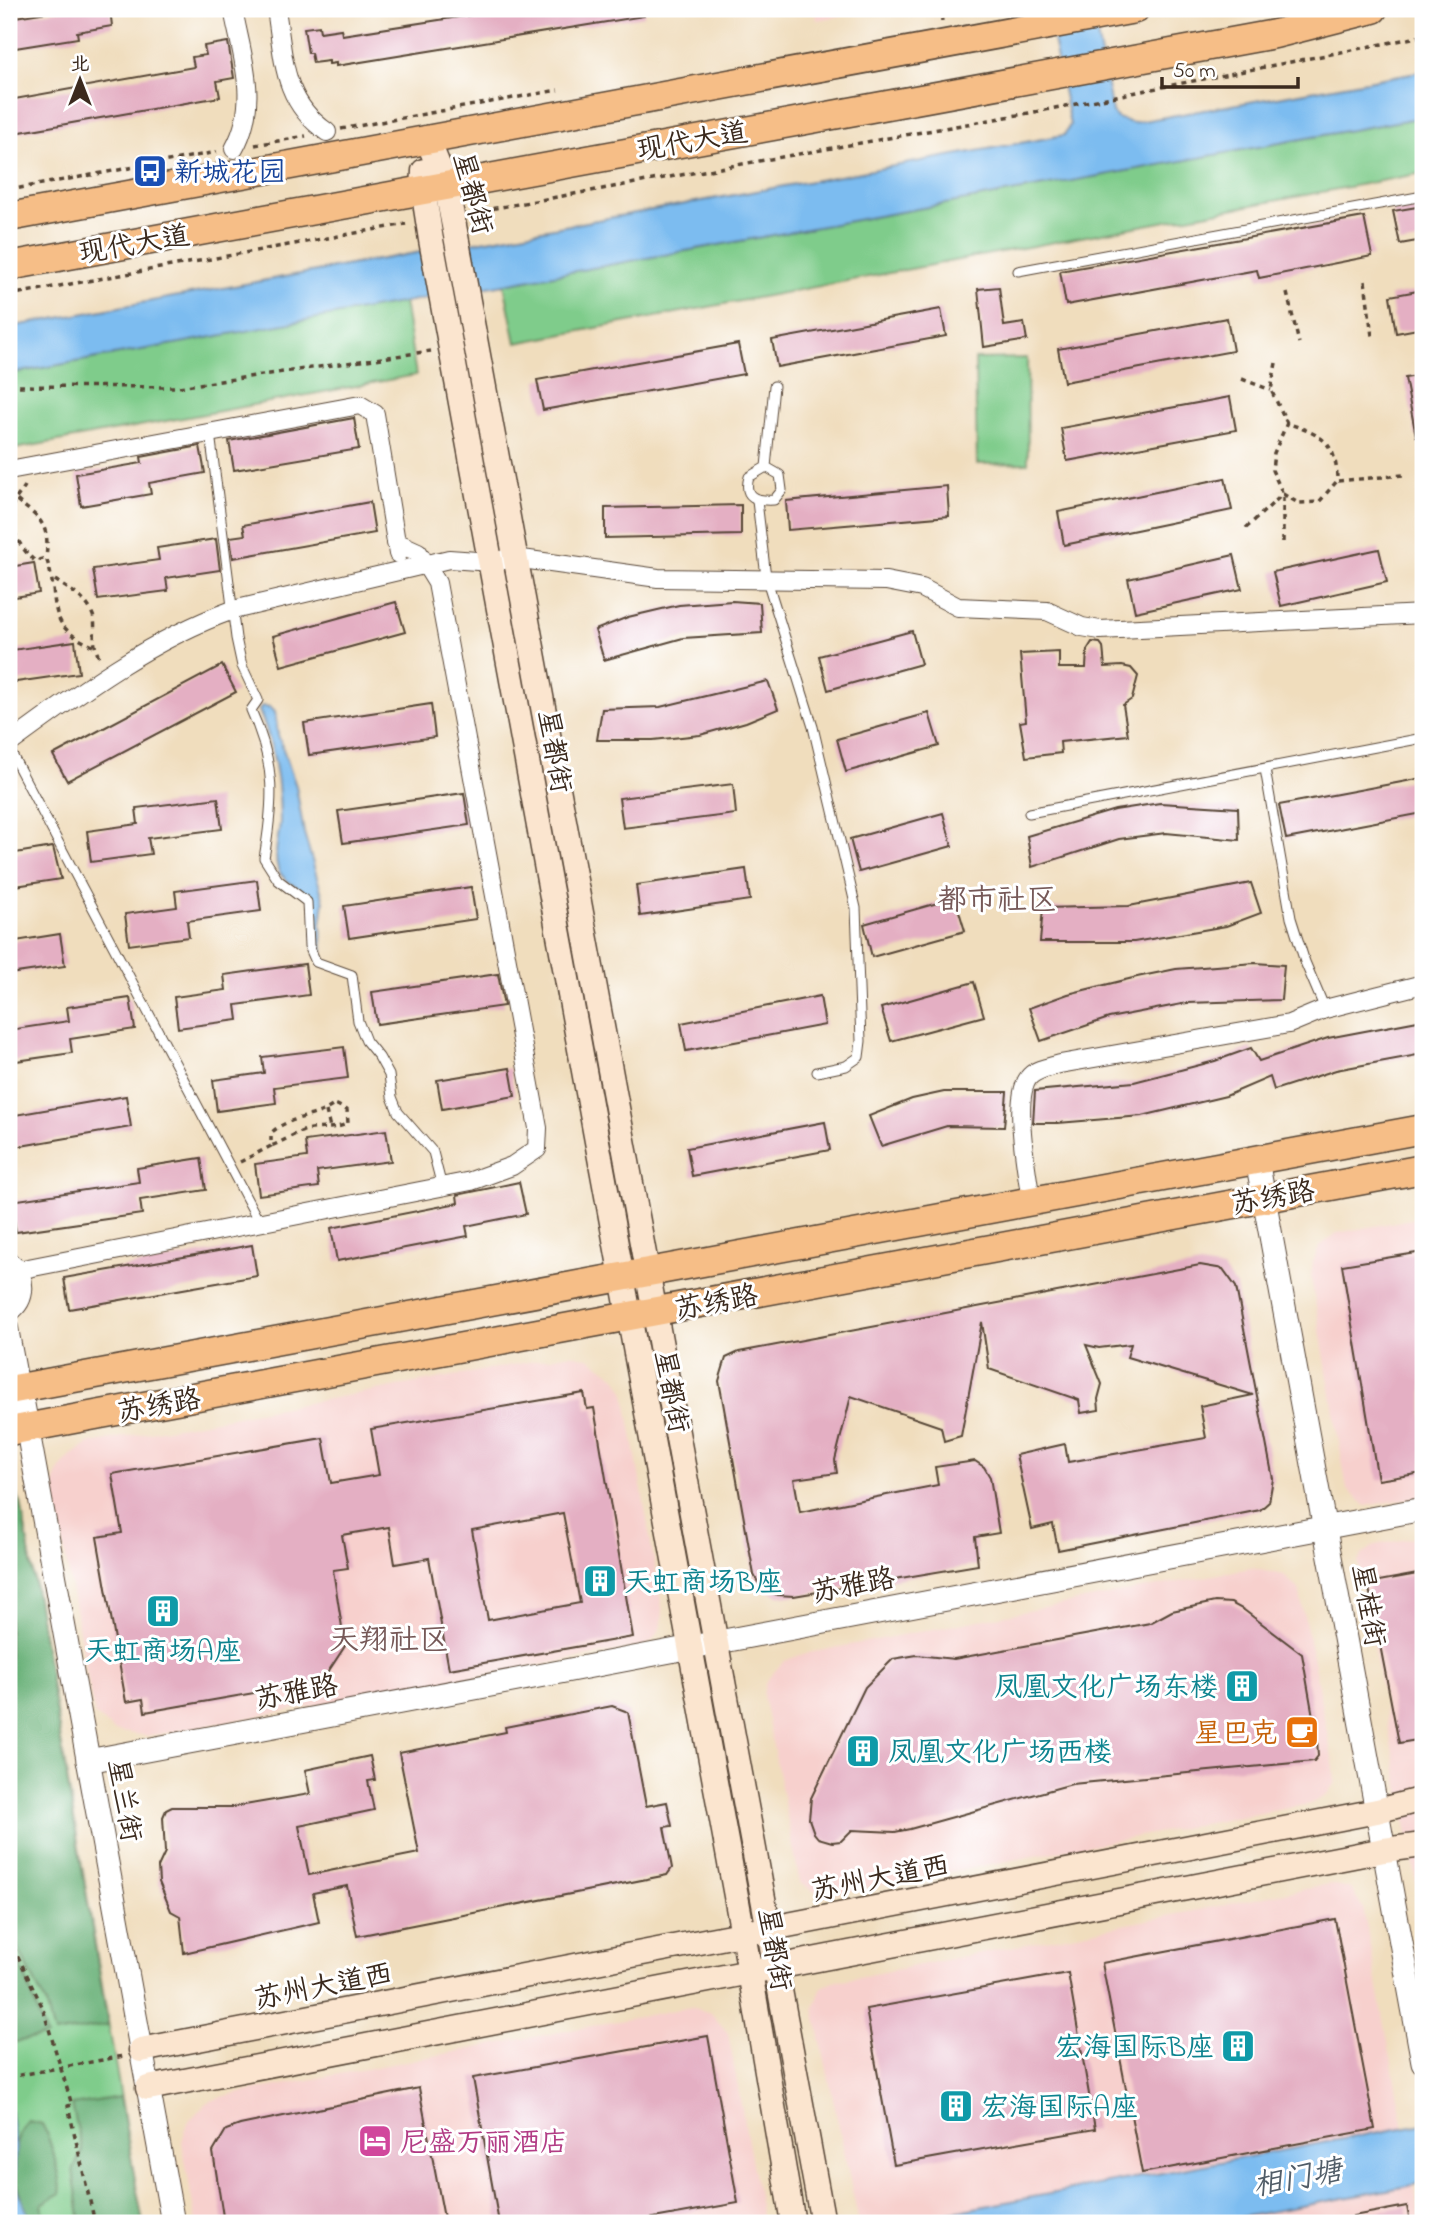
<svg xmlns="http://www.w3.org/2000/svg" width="1432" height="2232" viewBox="0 0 1432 2232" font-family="'Indie Flower','LXGW WenKai TC',sans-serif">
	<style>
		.built { fill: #f7d0cd }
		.green { fill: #7fcc8b; stroke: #5d7b54; stroke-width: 2 }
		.forest { fill: #67b077; stroke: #516d4a; stroke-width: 2 }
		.water { fill: #7bbcf0; stroke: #5b7387; stroke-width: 2 }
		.building { fill: #e4afc3; fill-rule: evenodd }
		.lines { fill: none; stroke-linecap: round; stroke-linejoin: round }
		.service-casing { stroke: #564536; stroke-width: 11 }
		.minor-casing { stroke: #564536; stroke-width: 20 }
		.tertiary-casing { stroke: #564536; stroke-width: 25 }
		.secondary-casing { stroke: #564536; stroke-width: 27 }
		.primary-casing { stroke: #564536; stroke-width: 31 }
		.path { stroke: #564536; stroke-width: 3.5; stroke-dasharray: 5 5; stroke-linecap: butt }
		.service { stroke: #fff; stroke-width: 9 }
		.minor { stroke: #fff; stroke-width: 18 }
		.tertiary { stroke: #fff; stroke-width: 23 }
		.secondary { stroke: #fbe5cf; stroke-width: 24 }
		.primary { stroke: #f6be87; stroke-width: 28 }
		.labels { text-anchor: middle; stroke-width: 6; stroke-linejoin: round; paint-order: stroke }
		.street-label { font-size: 28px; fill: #3b2a1e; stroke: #fff }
		.transit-label { font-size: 28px; fill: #164399; stroke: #fff; text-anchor: start }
		.culture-label { font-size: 28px; fill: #0d838f; stroke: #fff; text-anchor: start }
		.food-label { font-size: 28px; fill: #c56008; stroke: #fff; text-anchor: end }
		.hotel-label { font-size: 28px; fill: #b23c85; stroke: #fff; text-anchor: start }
		.neighbourhood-label { font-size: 30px; fill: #765958; stroke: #fff }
		.water-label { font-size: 30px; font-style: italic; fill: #515d68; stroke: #fff }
	</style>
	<rect width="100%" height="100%" fill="#fff"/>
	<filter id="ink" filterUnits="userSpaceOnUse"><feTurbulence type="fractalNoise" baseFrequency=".0143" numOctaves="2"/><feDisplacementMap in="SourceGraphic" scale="14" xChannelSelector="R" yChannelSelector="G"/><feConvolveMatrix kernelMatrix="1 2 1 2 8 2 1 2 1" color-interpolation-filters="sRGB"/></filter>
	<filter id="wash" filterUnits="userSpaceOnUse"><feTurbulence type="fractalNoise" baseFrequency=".00686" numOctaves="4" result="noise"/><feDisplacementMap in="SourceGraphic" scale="28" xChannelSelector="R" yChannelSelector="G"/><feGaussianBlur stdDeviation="1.57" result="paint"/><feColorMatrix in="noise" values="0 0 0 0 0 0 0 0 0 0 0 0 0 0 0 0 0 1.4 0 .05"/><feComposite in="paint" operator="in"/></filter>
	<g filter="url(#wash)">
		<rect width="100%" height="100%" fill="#f0ddbd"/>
		<!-- built -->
		<g class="built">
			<polygon points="814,9 882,9 817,20"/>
			<polygon points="1423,1217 1423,1496 1366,1506 1347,1489 1311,1277 1313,1262 1320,1246 1337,1233"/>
			<polygon points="572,1354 591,1359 616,1377 625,1393 663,1613 660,1629 652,1641 644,1646 149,1736 114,1731 94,1714 55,1498 54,1484 60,1468 73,1454 91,1443"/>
			<polygon points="1423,1536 1423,1916 1358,1562 1362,1555 1375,1545"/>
			<polygon points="1251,1568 1283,1575 1299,1589 1334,1768 1335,1782 1326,1796 1310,1804 822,1896 800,1883 763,1695 766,1681 784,1661 803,1654"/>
			<polygon points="1330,1884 1351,1889 1363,1908 1404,2128 894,2223 859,2223 814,2008 822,1987 833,1982"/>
			<polygon points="691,2007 711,2013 728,2033 763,2223 196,2223 182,2142 187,2123 206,2103 224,2096"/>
			<polygon points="1414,2185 1421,2223 1210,2223"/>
		</g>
		<!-- green -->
		<g class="green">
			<polygon points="1423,117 1423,173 516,343 504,284"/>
			<polygon points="404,302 416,375 9,450 9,374"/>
			<polygon points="1027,358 1028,463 977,464 975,359"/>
			<polygon points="9,1484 21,1503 142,2223 9,2223"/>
		</g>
		<!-- forest -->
		<g class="forest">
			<polygon points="9,1484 21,1503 108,2025 54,2034 46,2004 9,1930"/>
			<polygon points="9,1946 24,1973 46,2036 9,2043"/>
			<polygon points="120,2097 143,2223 81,2223 73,2170 82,2151 81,2144 72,2105"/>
			<path d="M28 2121 42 2124C49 2136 64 2183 60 2193L42 2204 45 2223H32C17 2193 2 2151 28 2121Z"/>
		</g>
		<!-- water -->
		<g class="water">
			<polygon points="1047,9 1092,9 1112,112 1117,118 1132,123 1423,71 1423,117 9,374 9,327 1064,135 1070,125"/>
			<path d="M262 706 270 707 275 712 278 735 296 786 304 833 324 901 321 925 323 952 319 954C306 941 320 918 313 902 307 887 285 886 278 869 273 853 279 838 280 821 280 783 274 745 259 710Z"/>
			<polygon points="9,2102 16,2147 15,2184 32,2223 9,2223"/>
			<polygon points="1423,2124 1423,2183 1403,2187 1210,2223 894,2223"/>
		</g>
		<g id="blocks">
			<!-- building -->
			<g class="building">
				<polygon points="66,9 110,9 112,26 77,32 78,38 9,49 9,18"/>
				<polygon points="510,9 644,9 644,16 336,66 336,63 329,64 329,61 313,63 311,53 308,53 304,28 319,26 320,32 341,29 342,35"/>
				<polygon points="228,42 234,78 217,81 220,97 9,134 9,100 194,67 192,57 206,55 204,46"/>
				<polygon points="1423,206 1423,240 1400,244 1393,211"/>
				<polygon points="1364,217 1372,256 1259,278 1257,270 1066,305 1060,271"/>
				<polygon points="999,287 1004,326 1024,323 1027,340 984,347 978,289"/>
				<polygon points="1423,290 1423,328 1396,333 1390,296"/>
				<polygon points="941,309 946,336 777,367 772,340"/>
				<polygon points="1227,318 1233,351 1064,382 1058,349"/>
				<polygon points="738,344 744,374 543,410 537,380"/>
				<polygon points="1423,375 1423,435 1416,436 1405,378"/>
				<polygon points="1230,397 1236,430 1067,461 1061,428"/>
				<polygon points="354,418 359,449 234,470 229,441"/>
				<polygon points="200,446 205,473 149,483 151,494 81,506 76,474 142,463 141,457"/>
				<polygon points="1225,478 1232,510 1064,545 1058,512"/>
				<polygon points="947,486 949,516 788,530 786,501"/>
				<polygon points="370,502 375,533 233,558 230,537 245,535 243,525"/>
				<polygon points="741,505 741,535 605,538 605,508"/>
				<polygon points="216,539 220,570 166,578 168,591 98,600 93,569 159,560 157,548"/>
				<polygon points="1379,549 1387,582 1281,606 1273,572"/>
				<polygon points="1234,555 1242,589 1135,612 1128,579"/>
				<polygon points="34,563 39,593 9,598 9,567"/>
				<polygon points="732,601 760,603 762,633 683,638 604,660 595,630 628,617 679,605"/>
				<polygon points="396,602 405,632 281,666 273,636"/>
				<polygon points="912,631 921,664 828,690 819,656"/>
				<polygon points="75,641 79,673 9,683 9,663 14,663 12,650"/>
				<polygon points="1092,642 1100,643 1103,647 1105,667 1122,666 1131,668 1138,676 1132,699 1123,705 1128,735 1060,742 1061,753 1026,757 1020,722 1026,721 1020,654 1059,652 1059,668 1086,668 1087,650"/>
				<polygon points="222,665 236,692 67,781 53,755"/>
				<polygon points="768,681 778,709 746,722 700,735 653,740 597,740 602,709 660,707"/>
				<polygon points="431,704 435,737 309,755 304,723"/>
				<polygon points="929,713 939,746 846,772 837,739"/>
				<polygon points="1423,778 1423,813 1286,839 1279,805"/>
				<polygon points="733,784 736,814 623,828 619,798"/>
				<polygon points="464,793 469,825 343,843 338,811"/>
				<polygon points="218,798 222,829 148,838 151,854 91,862 87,831 138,824 136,808"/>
				<polygon points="1160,803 1238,808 1239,840 1166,833 1119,839 1032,867 1027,836 1115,810"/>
				<polygon points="943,813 952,846 859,872 850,839"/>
				<polygon points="53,847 61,879 9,887 9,854"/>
				<polygon points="746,869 750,900 640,916 636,885"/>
				<polygon points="257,880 261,911 187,921 189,937 129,945 125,914 177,907 175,891"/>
				<polygon points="1251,883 1261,913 1226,926 1134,942 1040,942 1043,908 1129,906"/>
				<polygon points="471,887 476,919 349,938 344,906"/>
				<polygon points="955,898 965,931 872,957 864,924"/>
				<polygon points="60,934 65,966 9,974 9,942"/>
				<polygon points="1255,963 1284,965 1281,1000 1187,1003 1109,1018 1041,1041 1029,1008 1068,994 1137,977 1176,969"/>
				<polygon points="305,964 309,995 236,1005 238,1020 178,1028 174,997 226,990 224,975"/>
				<polygon points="498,974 504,1006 377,1024 372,992"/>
				<polygon points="974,982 984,1016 891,1041 881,1008"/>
				<polygon points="820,996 825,1025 686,1051 681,1023"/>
				<polygon points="130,998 135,1029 70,1039 72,1053 9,1062 9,1030 69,1021 67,1007"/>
				<polygon points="1423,1020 1423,1054 1336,1070 1274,1090 1270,1077 1226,1096 1142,1116 1058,1123 1033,1123 1035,1091 1134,1082 1215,1061 1251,1048 1259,1061 1328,1038"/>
				<polygon points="344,1047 348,1078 274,1087 276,1103 217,1111 213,1080 264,1073 262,1057"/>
				<polygon points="510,1068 515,1096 442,1109 437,1080"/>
				<polygon points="944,1092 1007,1092 1004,1127 947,1126 881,1146 869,1116 912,1099"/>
				<polygon points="126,1096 131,1127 9,1148 9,1116"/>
				<polygon points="825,1122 830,1150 692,1176 687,1148"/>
				<polygon points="386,1130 391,1161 317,1171 319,1187 259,1195 255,1164 307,1157 305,1141"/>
				<polygon points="201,1158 206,1190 140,1200 142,1214 16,1232 11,1201 139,1182 137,1168"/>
				<polygon points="519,1182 526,1214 466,1226 468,1236 337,1261 331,1228 458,1203 457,1195"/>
				<polygon points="252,1245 257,1276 69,1309 64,1278"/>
				<polygon points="1423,1252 1423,1473 1378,1480 1342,1265"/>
				<polygon points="1200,1265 1223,1269 1236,1287 1273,1479 1269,1502 1260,1510 1058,1550 1053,1524 1032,1529 1016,1455 1065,1444 1068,1462 1206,1438 1200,1406 1253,1395 1127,1357 1131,1344 1099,1348 1086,1345 1102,1384 1098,1399 1099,1410 1081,1413 1079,1400 989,1369 982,1322 961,1436 944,1441 941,1427 851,1396 835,1460 837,1473 794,1479 800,1512 938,1485 935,1467 975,1461 984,1467 990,1477 999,1533 975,1537 978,1565 794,1596 777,1595 761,1588 754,1575 722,1397 719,1381 726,1358 739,1352"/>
				<path d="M584 1393 587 1409 594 1408 633 1637 449 1669 429 1558 395 1564 389 1527 342 1535 348 1568 333 1570 345 1646 322 1681 145 1712 143 1699 126 1702 97 1537 122 1533 112 1474 323 1438 331 1483 379 1475 371 1429ZM563 1513 580 1603 488 1620 472 1530Z"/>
				<polygon points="1423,1573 1423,1739 1399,1743 1368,1583"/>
				<polygon points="1215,1602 1231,1603 1244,1610 1302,1654 1317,1739 1318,1756 1314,1761 1072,1784 910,1829 895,1832 852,1830 841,1841 832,1842 818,1838 814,1833 809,1819 811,1798 865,1687 893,1659 917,1655 954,1659 1150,1623 1172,1611"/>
				<polygon points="612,1706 628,1712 646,1806 667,1802 672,1826 664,1827 672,1868 667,1875 357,1936 347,1886 313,1893 319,1922 184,1953 180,1916 171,1911 159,1882 158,1867 165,1852 163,1817 166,1810 172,1807 233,1807 310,1794 305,1770 370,1756 375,1780 368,1781 374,1810 299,1826 309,1875 419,1853 399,1753 506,1732 505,1727"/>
				<polygon points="1335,1919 1375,2129 1142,2173 1102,1963"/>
				<polygon points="1068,1973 1095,2129 894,2165 866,2009"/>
				<polygon points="708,2036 738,2203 626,2223 499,2223 473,2078"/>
				<polygon points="419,2088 445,2223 224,2223 213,2152 226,2130 240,2125"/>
				<polygon points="1407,2206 1410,2223 1354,2223 1353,2216"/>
			</g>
		</g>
	</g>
	<g filter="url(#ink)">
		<use href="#blocks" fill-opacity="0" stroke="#564536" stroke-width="2"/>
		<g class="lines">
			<!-- service casing -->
			<g class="service-casing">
				<g id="service">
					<polyline points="1018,271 1423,196"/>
					<path d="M210 433 236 638 242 666 258 700 251 710C276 765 274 800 264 858L278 880 307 902 309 946 316 962 352 975 358 1021 366 1041 379 1057 389 1075 392 1097 398 1112 433 1152 442 1187"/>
					<path d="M766 467 780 475 782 490 774 500C756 501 743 498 749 477L766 467 774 386"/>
					<polyline points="757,501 766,577 813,727 856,908 861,1041 859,1057 846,1066 817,1072"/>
					<polyline points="9,749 259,1222"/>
					<polyline points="1265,769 1291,918 1305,962 1325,1009"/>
					<polyline points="1029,813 1423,738"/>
				</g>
			</g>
			<!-- minor casing -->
			<g class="minor-casing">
				<g id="minor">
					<path d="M233 9C242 58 260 102 234 149"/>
					<path d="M276 9C284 58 282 101 327 132"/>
					<polyline points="9,470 360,405 375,414 398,554"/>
					<path d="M9 744C78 693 151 639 233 610L449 559 491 562 515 558 658 578 886 581 922 588 958 607 1047 611 1082 627 1100 630 1423 614"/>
					<path d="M1031 1201C1028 1176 1011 1095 1030 1076 1037 1069 1050 1067 1060 1064L1289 1024 1325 1009 1423 984"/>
					<path d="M9 1261C28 1275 28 1300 9 1313"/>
					<polyline points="18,1270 471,1181 512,1166 537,1149 538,1128 437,583 418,552 396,542"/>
					<polyline points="9,1328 20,1388"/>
				</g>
			</g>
			<!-- tertiary casing -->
			<g class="tertiary-casing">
				<g id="tertiary">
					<polyline points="1257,1160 1423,2062"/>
					<polyline points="20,1388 173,2223"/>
					<polyline points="88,1761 1423,1509"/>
				</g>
			</g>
			<!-- secondary casing -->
			<g class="secondary-casing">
				<g id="secondary">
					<polyline points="427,138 446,185 456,236 823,2223"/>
					<polyline points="424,171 423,189 431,240 750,1972 793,2223"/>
					<polyline points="141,2050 1377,1811 1423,1799"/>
					<polyline points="148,2088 1384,1850 1423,1845"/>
				</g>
			</g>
			<!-- primary casing -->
			<g class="primary-casing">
				<g id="primary">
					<polyline points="9,217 1135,9"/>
					<polyline points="9,266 1275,34 1373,9"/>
					<polyline points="9,1390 1423,1129"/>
					<polyline points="9,1431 1423,1169"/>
				</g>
			</g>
			<!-- path -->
			<g class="path">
				<polyline points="940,9 942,21"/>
				<polyline points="341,129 558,90"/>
				<polyline points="255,145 306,136"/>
				<polyline points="9,190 217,152"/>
				<polyline points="473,212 1040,111 1423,36"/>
				<polyline points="1365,281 1372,336"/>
				<polyline points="1287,293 1299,343"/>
				<polyline points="9,295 406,224"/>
				<path d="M1276 363 1271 390 1287 423C1321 435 1337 441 1337 481L1404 475"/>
				<polyline points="1242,379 1271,390"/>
				<polyline points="9,386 178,387 431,351"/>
				<path d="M25 486C21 493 12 501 11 511 9 528 22 551 35 561L46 558C62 601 41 624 93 646"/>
				<path d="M9 494C36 517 51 519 46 558"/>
				<polyline points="1246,528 1283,494 1298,503 1319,502 1337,481"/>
				<polyline points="1283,542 1283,494 1272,470 1274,453 1287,423"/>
				<path d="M55 580C68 589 86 598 92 613 99 628 88 638 101 661"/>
				<polyline points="326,1111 330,1128"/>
				<path d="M240 1162 271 1146V1133C290 1115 316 1119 335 1104L347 1110 348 1123C334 1131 318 1126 303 1131 292 1135 282 1142 271 1146"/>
				<polyline points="9,1938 42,2006 72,2105 68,2106 95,2223"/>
				<polyline points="9,2077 124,2056"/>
			</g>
			<!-- service -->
			<use href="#service" class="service"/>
			<!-- minor -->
			<use href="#minor" class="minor"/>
			<!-- tertiary -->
			<use href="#tertiary" class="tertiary"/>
			<!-- secondary -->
			<use href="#secondary" class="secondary"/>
			<!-- primary -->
			<use href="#primary" class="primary"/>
		</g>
	</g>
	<!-- icons -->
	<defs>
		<g id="bus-square" transform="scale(1.75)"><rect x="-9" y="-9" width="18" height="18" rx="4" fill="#1a4fb4" stroke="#fff"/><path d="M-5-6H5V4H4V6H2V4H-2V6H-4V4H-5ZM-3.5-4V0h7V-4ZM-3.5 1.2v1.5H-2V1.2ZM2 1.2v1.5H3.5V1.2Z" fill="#fff"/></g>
		<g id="building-square" transform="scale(1.75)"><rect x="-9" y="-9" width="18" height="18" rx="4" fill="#0f9aa8" stroke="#fff"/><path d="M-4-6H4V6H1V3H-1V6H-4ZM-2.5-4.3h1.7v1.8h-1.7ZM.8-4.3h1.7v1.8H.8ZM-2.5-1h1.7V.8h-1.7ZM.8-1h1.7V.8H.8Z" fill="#fff"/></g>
		<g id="cafe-square" transform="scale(1.75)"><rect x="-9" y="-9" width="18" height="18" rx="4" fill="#e8710a" stroke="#fff"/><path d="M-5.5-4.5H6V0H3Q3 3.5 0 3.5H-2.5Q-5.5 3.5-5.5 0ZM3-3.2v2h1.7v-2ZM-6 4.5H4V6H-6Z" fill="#fff"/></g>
		<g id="hotel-square" transform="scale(1.75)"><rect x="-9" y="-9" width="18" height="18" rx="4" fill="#d1479c" stroke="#fff"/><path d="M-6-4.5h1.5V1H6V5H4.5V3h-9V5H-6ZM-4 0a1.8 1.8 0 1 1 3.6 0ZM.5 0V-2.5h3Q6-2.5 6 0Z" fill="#fff"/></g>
	</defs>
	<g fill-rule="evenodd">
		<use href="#bus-square" x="150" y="171"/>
		<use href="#building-square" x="600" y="1581"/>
		<use href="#building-square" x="163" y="1611"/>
		<use href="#building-square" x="1242" y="1686"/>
		<use href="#cafe-square" x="1302" y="1732"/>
		<use href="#building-square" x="863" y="1751"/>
		<use href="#building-square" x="1238" y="2046"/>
		<use href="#building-square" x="956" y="2106"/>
		<use href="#hotel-square" x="375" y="2141"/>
	</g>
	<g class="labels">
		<!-- street labels -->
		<g class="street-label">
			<text transform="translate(692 140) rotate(-10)" y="10">现代大道</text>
			<text transform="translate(474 193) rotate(75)" y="10">星都街</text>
			<text transform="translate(134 243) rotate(-10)" y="10">现代大道</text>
			<text transform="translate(556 751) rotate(80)" y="10">星都街</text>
			<text transform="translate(1273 1196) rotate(-10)" y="10">苏绣路</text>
			<text transform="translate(716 1301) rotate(-11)" y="10">苏绣路</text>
			<text transform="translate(673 1391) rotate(79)" y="10">星都街</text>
			<text transform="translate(159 1404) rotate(-10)" y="10">苏绣路</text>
			<text transform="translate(853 1584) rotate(-11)" y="10">苏雅路</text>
			<text transform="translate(1370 1605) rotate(80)" y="10">星桂街</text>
			<text transform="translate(296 1691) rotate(-11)" y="10">苏雅路</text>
			<text transform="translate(126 1800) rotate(80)" y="10">星兰街</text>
			<text transform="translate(880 1877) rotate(-11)" y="10">苏州大道西</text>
			<text transform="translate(776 1949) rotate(80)" y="10">星都街</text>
			<text transform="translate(323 1985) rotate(-11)" y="10">苏州大道西</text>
		</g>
		<!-- transit labels -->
		<g class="transit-label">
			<text x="174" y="181">新城花园</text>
		</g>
		<!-- culture labels -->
		<g class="culture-label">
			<text x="624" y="1591">天虹商场B座</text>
			<text x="163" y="1660" text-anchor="middle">天虹商场A座</text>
			<text x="1218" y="1696" text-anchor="end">凤凰文化广场东楼</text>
			<text x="888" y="1761">凤凰文化广场西楼</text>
			<text x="1214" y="2056" text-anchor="end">宏海国际B座</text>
			<text x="981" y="2116">宏海国际A座</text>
		</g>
		<!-- food labels -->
		<g class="food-label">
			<text x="1278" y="1742">星巴克</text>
		</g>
		<!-- hotel labels -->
		<g class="hotel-label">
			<text x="400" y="2151">尼盛万丽酒店</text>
		</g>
		<!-- neighbourhood labels -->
		<g class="neighbourhood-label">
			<text x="997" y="909">都市社区</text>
			<text x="389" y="1649">天翔社区</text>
		</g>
		<!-- water labels -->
		<g class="water-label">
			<text transform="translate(1297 2177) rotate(-10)" y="10">相门塘</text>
		</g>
	</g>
	<!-- margin -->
	<rect width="1432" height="2232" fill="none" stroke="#fff" stroke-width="35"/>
	<!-- north arrow -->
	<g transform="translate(80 80)" stroke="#ffffff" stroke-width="5" paint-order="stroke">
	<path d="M0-5L12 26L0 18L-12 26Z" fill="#3b2a1e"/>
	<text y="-10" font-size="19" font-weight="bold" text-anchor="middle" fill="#3b2a1e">北</text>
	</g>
	<!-- scale -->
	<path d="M1162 77v10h136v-10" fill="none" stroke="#3b2a1e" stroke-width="3.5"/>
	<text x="1173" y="77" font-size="21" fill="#3b2a1e" stroke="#ffffff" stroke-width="5" paint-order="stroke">50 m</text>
</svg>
